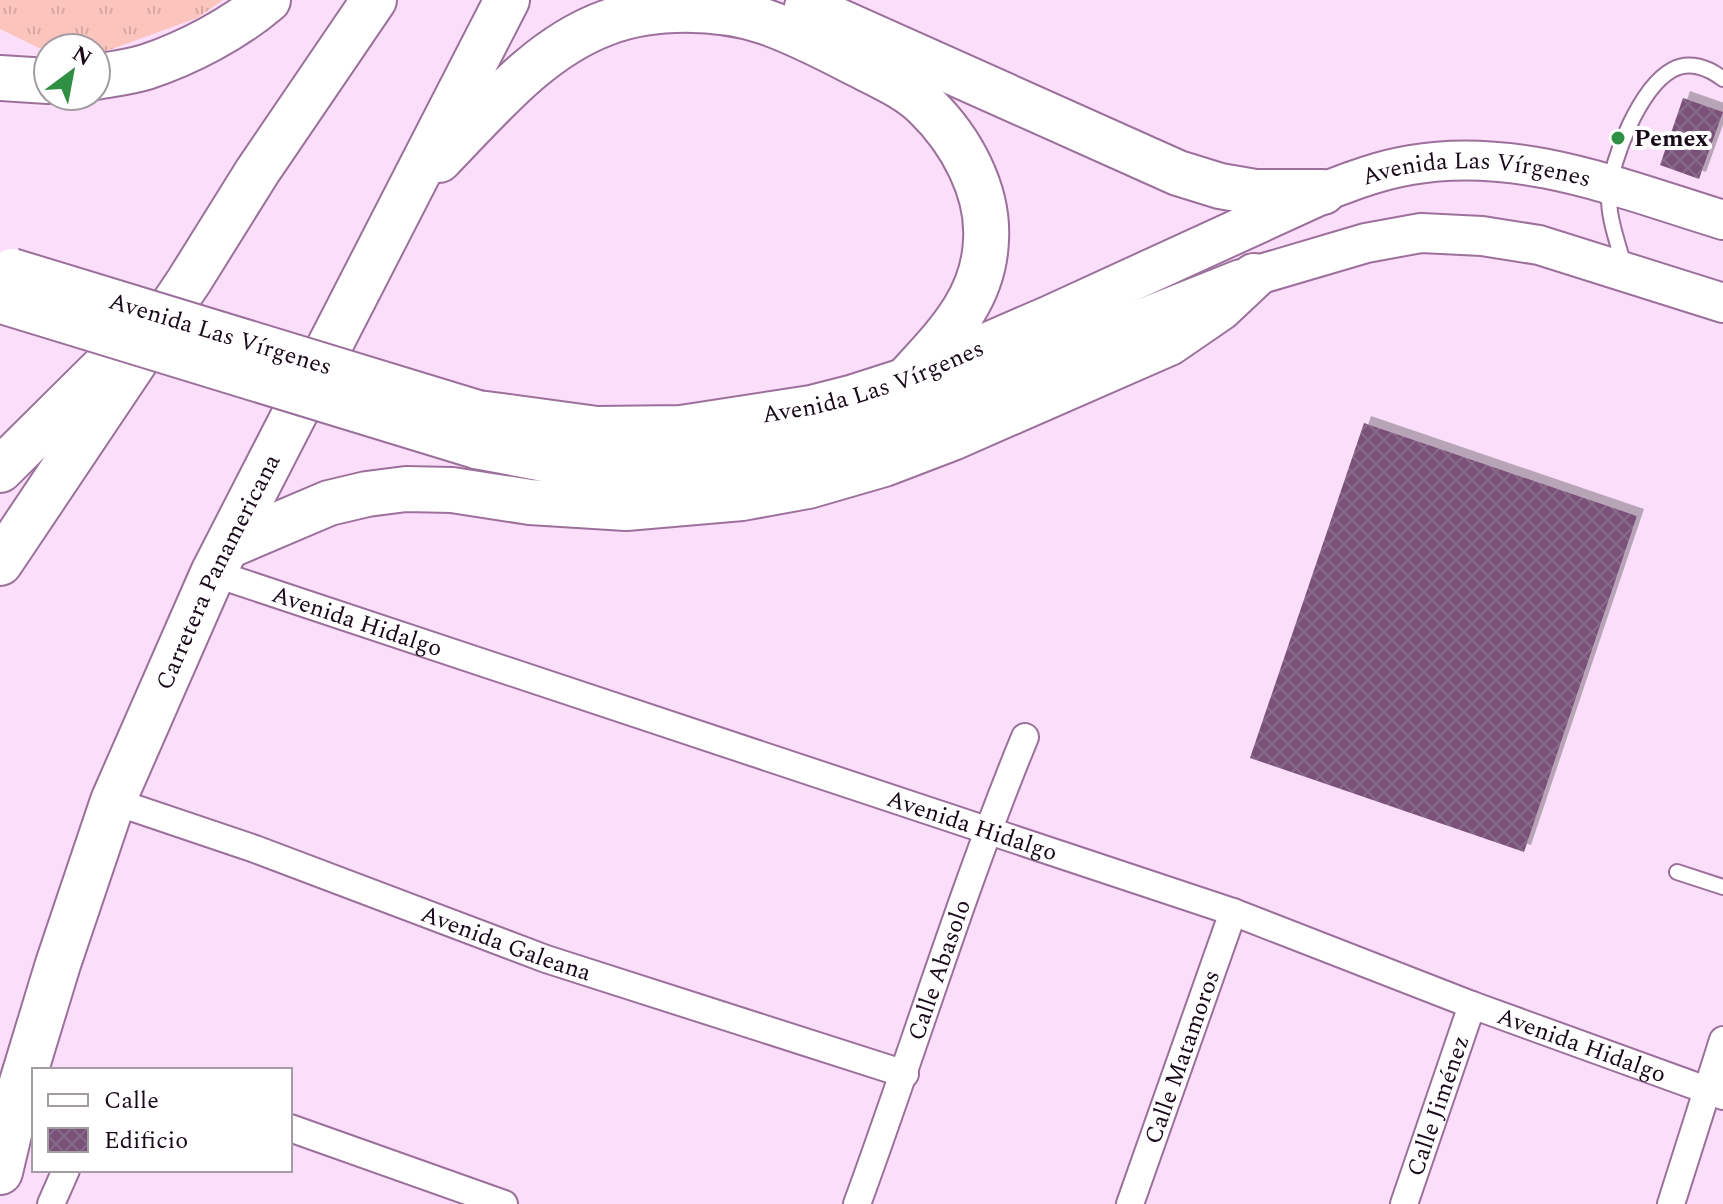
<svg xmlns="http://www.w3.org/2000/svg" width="1723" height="1204" viewBox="0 0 1723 1204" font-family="Spectral,serif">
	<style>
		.grass { fill: url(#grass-tufts) }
		.building { fill: url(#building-cross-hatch); filter: url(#shadow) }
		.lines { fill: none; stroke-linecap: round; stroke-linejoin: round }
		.lane-casing { stroke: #9b719b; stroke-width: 18 }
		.street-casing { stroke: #9b719b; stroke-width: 30 }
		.secondary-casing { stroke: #9b719b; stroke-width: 42 }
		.primary-casing { stroke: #9b719b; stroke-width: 46 }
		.highway-casing { stroke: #9b719b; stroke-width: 48 }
		.lane { stroke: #fff; stroke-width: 14 }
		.street { stroke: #fff; stroke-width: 26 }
		.secondary { stroke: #fff; stroke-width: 38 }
		.primary { stroke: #fff; stroke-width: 42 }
		.highway { stroke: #fff; stroke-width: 44 }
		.primary-bridge-casing { stroke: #9b719b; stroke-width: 46; stroke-linecap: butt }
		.primary-bridge { stroke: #fff; stroke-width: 42 }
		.poi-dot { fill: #2f8f43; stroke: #fff; stroke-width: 3 }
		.labels { text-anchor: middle; stroke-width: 8; stroke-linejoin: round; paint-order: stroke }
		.poi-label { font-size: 24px; font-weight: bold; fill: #190919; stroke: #fff; text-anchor: start }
		.street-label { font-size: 24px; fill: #190919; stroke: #fff }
	</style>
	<defs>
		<pattern id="grass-tufts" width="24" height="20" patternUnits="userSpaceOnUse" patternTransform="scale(2)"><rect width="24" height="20" fill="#fbc4bd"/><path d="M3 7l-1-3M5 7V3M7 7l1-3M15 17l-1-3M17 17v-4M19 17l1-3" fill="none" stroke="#d7a7a2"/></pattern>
		<pattern id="building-cross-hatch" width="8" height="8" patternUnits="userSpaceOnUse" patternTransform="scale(2)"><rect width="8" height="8" fill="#795179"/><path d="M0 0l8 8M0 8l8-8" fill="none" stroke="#896a89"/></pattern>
		<filter id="shadow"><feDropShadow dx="7" dy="-7" stdDeviation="0" flood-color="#0004"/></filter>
	</defs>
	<rect width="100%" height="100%" fill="#fbdffa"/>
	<!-- grass -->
	<polygon class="grass" points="0,0 223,0 197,18 101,53 96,52 96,48 39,48 0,29"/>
	<!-- building -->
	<g class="building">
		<polygon points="1683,98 1723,112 1699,179 1660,165"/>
		<polygon points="1364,423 1637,516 1524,852 1250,758"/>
	</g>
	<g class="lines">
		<!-- lane casing -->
		<g class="lane-casing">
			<g id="lane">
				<path d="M1624 266C1618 243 1608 218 1609 194 1611 159 1640 88 1672 70 1689 60 1709 68 1723 79"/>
				<polyline points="1677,872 1723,887"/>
			</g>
		</g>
		<!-- street casing -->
		<g class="street-casing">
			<g id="street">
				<path id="s1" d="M213 573 1233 912 1472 1005 1723 1096"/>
				<path id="s2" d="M113 801 255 849 546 959 905 1074"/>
				<polyline points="290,1128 504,1204"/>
				<polyline points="51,1204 66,1170"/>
				<path id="s3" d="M857 1204C914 1049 962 890 1025 737"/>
				<path id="s4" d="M1130 1204 1233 912"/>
				<path id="s5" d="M1404 1204 1472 1005"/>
				<polyline points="1671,1204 1723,1040"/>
			</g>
		</g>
		<!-- secondary casing -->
		<g class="secondary-casing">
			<g id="secondary">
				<path id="s6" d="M1323 192C1352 181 1380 170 1411 165 1518 146 1622 189 1723 220"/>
				<polyline points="1254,276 1366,243 1421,233 1482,236 1539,245 1723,303"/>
			</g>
		</g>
		<!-- primary casing -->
		<g class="primary-casing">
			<g id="primary">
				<path id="s7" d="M478 412 597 428 681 427 811 407 854 396 907 379 1050 317 1323 192"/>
				<polyline points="476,447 560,463 628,468 749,455 820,441 888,420 958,394 1241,281"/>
			</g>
		</g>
		<!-- highway casing -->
		<g class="highway-casing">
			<g id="highway">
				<polyline points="807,7 1178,173 1220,186 1255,192 1323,192"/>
				<path d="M96 77C112 74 130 72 146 67 188 53 234 29 268 0"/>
				<polyline points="0,78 48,81"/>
				<path d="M439 160C488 110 538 48 606 23 652 5 719 6 766 22 798 33 830 50 859 65 882 77 908 88 926 106 961 140 989 191 986 240 984 300 945 337 907 379"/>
				<polyline points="0,470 111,360"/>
				<polyline points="228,546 329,503 367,494 406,489 452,490 530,502 626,508 742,498 808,486 884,464 952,438 1169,343 1220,308 1254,276"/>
				<polyline points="0,563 189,281 257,172 374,0"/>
				<path id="s8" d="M0 1172 19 1092 58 964 113 801 213 573 507 0"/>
			</g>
		</g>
		<!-- lane -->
		<use href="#lane" class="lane"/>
		<!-- street -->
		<use href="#street" class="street"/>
		<!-- secondary -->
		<use href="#secondary" class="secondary"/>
		<!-- primary -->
		<use href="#primary" class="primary"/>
		<!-- highway -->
		<use href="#highway" class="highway"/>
		<!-- primary-bridge casing -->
		<g class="primary-bridge-casing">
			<g id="primary-bridge">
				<path id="s9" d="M12 270 478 412"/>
				<polyline points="5,303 476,447"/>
			</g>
		</g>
		<!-- primary-bridge -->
		<use href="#primary-bridge" class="primary-bridge"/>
	</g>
	<!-- markers -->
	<circle class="poi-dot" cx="1618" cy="138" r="8"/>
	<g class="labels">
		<!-- poi labels -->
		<g class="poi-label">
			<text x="1634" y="146">Pemex</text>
		</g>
		<!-- street labels -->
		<g class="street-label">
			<text dy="8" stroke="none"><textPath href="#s6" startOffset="158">Avenida Las Vírgenes</textPath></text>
			<text dy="8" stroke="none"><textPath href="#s9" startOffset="218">Avenida Las Vírgenes</textPath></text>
			<text dy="8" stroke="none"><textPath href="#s7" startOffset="402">Avenida Las Vírgenes</textPath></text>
			<text dy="8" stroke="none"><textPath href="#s8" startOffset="640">Carretera Panamericana</textPath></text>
			<text dy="8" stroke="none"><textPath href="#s1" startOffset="152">Avenida Hidalgo</textPath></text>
			<text dy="8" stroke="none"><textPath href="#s1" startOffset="800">Avenida Hidalgo</textPath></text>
			<text dy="8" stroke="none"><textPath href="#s2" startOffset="418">Avenida Galeana</textPath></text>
			<text dy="8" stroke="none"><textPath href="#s3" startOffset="248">Calle Abasolo</textPath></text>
			<text dy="8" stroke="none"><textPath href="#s1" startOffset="1448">Avenida Hidalgo</textPath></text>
			<text dy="8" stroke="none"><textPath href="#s4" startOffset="156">Calle Matamoros</textPath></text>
			<text dy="8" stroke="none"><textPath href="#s5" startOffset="104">Calle Jiménez</textPath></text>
		</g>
	</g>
	<!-- legend -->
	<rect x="32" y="1068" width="260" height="104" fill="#ffffff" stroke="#a39da3" stroke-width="2"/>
	<rect x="48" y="1094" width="40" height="12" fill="#ffffff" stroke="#a39da3" stroke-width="2"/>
	<text x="104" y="1108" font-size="24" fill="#190919">Calle</text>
	<rect x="48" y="1128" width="40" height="24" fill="url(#building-cross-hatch)" stroke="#a39da3" stroke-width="2"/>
	<text x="104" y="1148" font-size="24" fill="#190919">Edificio</text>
	<!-- north arrow -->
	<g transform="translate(72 72) rotate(32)"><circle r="38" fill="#ffffff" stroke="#a39da3" stroke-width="2"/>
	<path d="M0-6L14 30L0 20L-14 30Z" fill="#2f8f43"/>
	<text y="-12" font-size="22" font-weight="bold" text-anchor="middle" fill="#190919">N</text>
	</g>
</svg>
